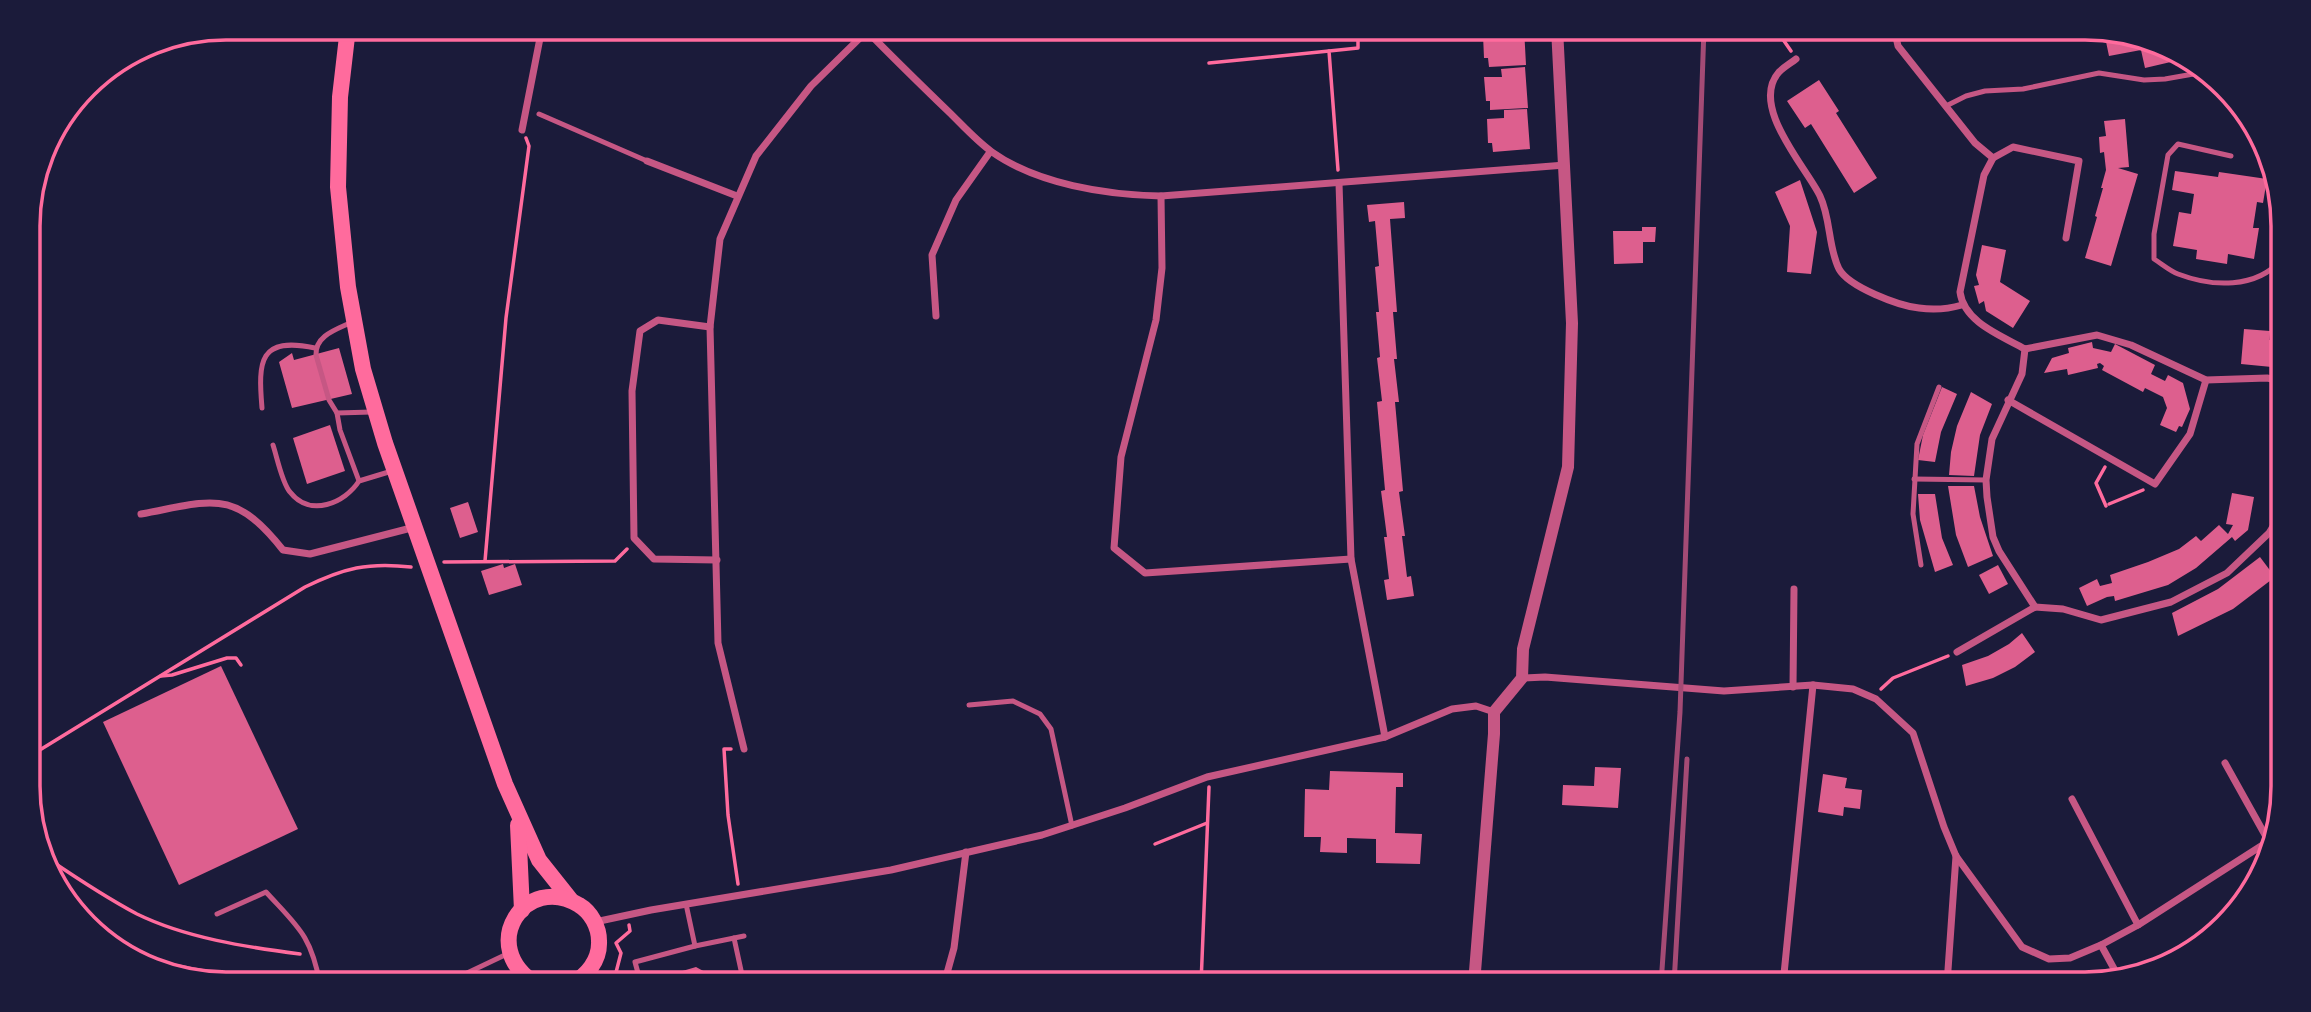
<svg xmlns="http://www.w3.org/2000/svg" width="2311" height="1012" viewBox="0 0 2311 1012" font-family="Figtree,sans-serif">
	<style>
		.building { fill: #dd5f8e }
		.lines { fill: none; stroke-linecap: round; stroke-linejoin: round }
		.path { stroke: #ff6b9d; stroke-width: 3.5 }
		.service { stroke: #c65784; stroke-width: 5 }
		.minor { stroke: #c65784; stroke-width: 7 }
		.tertiary { stroke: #c65784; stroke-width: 12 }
		.trunk { stroke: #ff6b9d; stroke-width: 16 }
		.rail { stroke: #a44b75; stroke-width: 5 }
		.rim { fill: none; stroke: #ff6b9d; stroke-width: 3.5 }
	</style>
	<rect width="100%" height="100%" fill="#1b1b3a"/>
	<!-- building -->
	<g class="building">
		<polygon points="1500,28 1524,28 1526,65 1489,67 1488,58 1484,58 1483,35 1500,34"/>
		<polygon points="2072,28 2084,28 2101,31 2073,37"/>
		<polygon points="2104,32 2160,43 2187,64 2176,66 2175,61 2145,68 2141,50 2109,56"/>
		<polygon points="1525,67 1528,108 1490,110 1490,101 1486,101 1484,77 1502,77 1501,69"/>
		<polygon points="1819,80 1839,111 1836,113 1877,178 1854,193 1811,124 1805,128 1787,101"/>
		<polygon points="1527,109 1530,149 1493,152 1492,143 1488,143 1487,119 1504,118 1504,110"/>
		<polygon points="2125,119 2129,167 2118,168 2138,174 2111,266 2085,258 2097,217 2095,216 2103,188 2101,188 2106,170 2104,152 2100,153 2099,137 2106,136 2104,121"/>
		<polygon points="2175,171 2218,177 2219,172 2267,179 2263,203 2257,202 2253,228 2259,228 2254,259 2228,254 2227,264 2196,259 2197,250 2173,246 2179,212 2191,214 2194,194 2172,190"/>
		<polygon points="1800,180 1817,232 1811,274 1787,272 1790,226 1775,192"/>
		<polygon points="1404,202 1405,218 1390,219 1397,312 1393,312 1397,359 1394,359 1399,402 1395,402 1403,491 1399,492 1405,536 1402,536 1407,577 1411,576 1414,596 1387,600 1384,580 1389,579 1384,537 1387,537 1381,491 1385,490 1377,402 1382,401 1377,358 1380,357 1376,312 1379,312 1375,267 1379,266 1375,221 1369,222 1367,205"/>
		<polygon points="1642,227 1656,227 1655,242 1643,242 1643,263 1614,264 1613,231 1642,231"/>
		<polygon points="1982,245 2006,250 2000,282 2030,301 2013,328 1986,311 1984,301 1979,304 1974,286 1979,285 1976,275"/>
		<polygon points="2244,329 2270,331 2269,340 2282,341 2282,368 2241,364"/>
		<polygon points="2092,342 2093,348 2111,352 2115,344 2155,365 2151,374 2165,381 2168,375 2183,383 2190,409 2182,427 2179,426 2176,432 2160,425 2167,408 2163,397 2145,388 2143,392 2102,370 2104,366 2100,363 2097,364 2098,368 2068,375 2067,369 2044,373 2052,358 2069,353 2068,348"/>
		<polygon points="339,348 352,394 292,408 279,362 292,353 294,360"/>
		<polygon points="1942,387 1957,394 1941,432 1935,462 1918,460 1923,435"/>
		<polygon points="1971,392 1992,404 1980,435 1974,476 1949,475 1951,452 1957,426"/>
		<polygon points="330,425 345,471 307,484 293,438"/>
		<polygon points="1948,486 1974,486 1980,517 1993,556 1968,567 1956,535"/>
		<polygon points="2232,493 2254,497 2248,530 2235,541 2232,537 2196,568 2168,585 2115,601 2114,596 2107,597 2087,606 2079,588 2097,579 2100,586 2112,583 2110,575 2148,562 2179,549 2196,536 2201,541 2219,525 2228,534 2233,525 2226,524"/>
		<polygon points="1918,494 1935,494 1942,538 1953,565 1935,572 1920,520"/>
		<polygon points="468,502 478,532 460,538 450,508"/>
		<polygon points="2260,557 2275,577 2233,609 2178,636 2172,613 2218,589"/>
		<polygon points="503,564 504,568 515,564 522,585 489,595 481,571"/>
		<polygon points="1998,565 2008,584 1989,594 1979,575"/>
		<polygon points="2022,633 2035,652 2015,667 1993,678 1966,686 1962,665 1988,656 2009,644"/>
		<polygon points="221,666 298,829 179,885 103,722"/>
		<polygon points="1595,767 1621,768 1618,808 1562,805 1563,785 1594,786"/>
		<polygon points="1330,771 1403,773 1403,787 1396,787 1395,833 1422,834 1420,864 1376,863 1376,839 1347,838 1347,853 1320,852 1321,837 1304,837 1305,789 1329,790"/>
		<polygon points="1823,774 1847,778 1845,788 1862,790 1860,809 1844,807 1843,816 1818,812"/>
		<polygon points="696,967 727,984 664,984 662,977"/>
	</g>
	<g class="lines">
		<!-- path -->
		<g class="path">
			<polyline points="1779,28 1782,38 1791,51"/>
			<polyline points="1209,63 1329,51"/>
			<polyline points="1338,170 1329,51 1358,48 1358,28"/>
			<polyline points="2105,467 2096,483 2106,506"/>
			<polyline points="2109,504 2143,490"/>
			<polyline points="485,561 506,318 529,146 526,138"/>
			<polyline points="444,562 615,561 627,549"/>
			<polyline points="161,676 172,675 227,658 236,658 241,665"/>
			<polyline points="1881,689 1893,678 1948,656"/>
			<polyline points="731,749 724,749 728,815 738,884"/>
			<path d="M30 756 305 587C344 568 368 562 411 567"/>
			<polyline points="1155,844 1207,823"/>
			<path d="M50 860C78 879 107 898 137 914 186 938 246 947 300 954"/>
			<polyline points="613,984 621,953 616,943 630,931 629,925"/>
			<polyline points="1201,984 1209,787"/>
		</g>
		<!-- service -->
		<g class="service">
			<polyline points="1418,28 1421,31 1448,28"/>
			<polyline points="1946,106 1966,96 1985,91 2023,89 2099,73 2144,80 2165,79 2199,73"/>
			<polyline points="539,114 647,161"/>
			<path d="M2231 156 2178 144 2168 155 2154 234V259C2162 264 2170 271 2178 274 2212 287 2256 289 2281 260"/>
			<path d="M352 322C338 329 315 335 316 355L329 400 337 413 372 412"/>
			<path d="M262 408C258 361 259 336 315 348"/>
			<polyline points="337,413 340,430 359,481"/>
			<path d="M273 445C277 457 282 483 290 492 310 518 345 503 359 481L392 471"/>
			<polyline points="1914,479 1986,480"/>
			<polyline points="1921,565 1913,514 1917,444 1939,387"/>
			<polyline points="969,705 1013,701 1040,714 1051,729 1072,826"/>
			<polyline points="686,904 695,946 744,936"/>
			<path d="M217 914 266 892C298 927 311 935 320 984"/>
			<polyline points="734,938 744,984"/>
			<polyline points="138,959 267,984"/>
			<polyline points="444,984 507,954"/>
			<polyline points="641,984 635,962 695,946"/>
		</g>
		<!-- minor -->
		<g class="minor">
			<polyline points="1894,28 1898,46 1975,143 1993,158"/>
			<path d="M865 29C894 59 923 87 953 116 965 128 978 142 992 152 1037 184 1106 195 1161 196L1565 165"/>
			<path d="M1796 59C1791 63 1784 67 1779 72 1749 106 1806 167 1820 196 1831 219 1828 247 1839 269 1849 287 1899 306 1919 308 1933 310 1948 309 1962 305"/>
			<polyline points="522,130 542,28"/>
			<polyline points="647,161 737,196"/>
			<polyline points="1339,183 1351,559 1385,737"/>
			<polyline points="1161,196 1162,268 1156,320 1121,457 1114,548 1145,573 1351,559"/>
			<path d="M2066 238 2079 161 2013 147 1993 158 1984 175 1960 292C1964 322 2000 335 2025 349L2097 335 2131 345 2206 380 2267 378 2282 381"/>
			<polyline points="936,316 932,255 956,200 990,152"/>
			<polyline points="710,327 658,320 640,331 632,391 634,538 654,559 717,560"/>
			<polyline points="2025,349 2022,374 1992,439 1986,480 1987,497 1993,537 1999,551 2035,607"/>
			<polyline points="2008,400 2155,484 2190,434 2206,380"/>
			<path d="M141 514C212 501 233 487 283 550L310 554 415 527"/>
			<polyline points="2035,607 2063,609 2101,620 2171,602 2227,573 2269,533 2282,512"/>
			<polyline points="1957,652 2035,607"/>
			<polyline points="1522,678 1545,677 1724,691 1813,685 1853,689 1876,699 1913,733 1944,827 1956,856 2022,947 2049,959 2070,958 2101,945 2138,925 2272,839"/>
			<polyline points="1793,687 1794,589"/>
			<polyline points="744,749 718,643 710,327 720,239 756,156 811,86 867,31"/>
			<polyline points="2225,763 2269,842"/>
			<polyline points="2072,799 2138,925"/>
			<polyline points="595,922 651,910 891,870 1042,835 1125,808 1207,777 1385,737 1452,709 1476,706 1494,712"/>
			<polyline points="2101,945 2118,976"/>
			<polyline points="944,984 954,948 966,852"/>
			<polyline points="1783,984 1813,685"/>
			<polyline points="1947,984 1956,856"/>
		</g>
		<!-- tertiary -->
		<polyline class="tertiary" points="1474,984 1494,734 1494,712 1522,678 1523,649 1568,467 1572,323 1557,28"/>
		<!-- trunk -->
		<g class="trunk">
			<polyline points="348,28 340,97 338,187 348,287 363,369 385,443 505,784 539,860 570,899"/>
			<polyline points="518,825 522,910"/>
			<path d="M536 984C476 946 526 872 579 905 591 912 599 927 599 941 600 960 587 976 571 984"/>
		</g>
		<!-- rail -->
		<g class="rail">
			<polyline points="1661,984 1680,712 1704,28"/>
			<polyline points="1674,984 1687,759"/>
		</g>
	</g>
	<!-- crop -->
	<path d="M0 0H2311V1012H0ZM226 40H2085A186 186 0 0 1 2271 226V786A186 186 0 0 1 2085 972H226A186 186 0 0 1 40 786V226A186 186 0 0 1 226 40Z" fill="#1b1b3a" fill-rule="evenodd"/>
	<path class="rim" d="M226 40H2085A186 186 0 0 1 2271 226V786A186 186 0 0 1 2085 972H226A186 186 0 0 1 40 786V226A186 186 0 0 1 226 40Z"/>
</svg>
